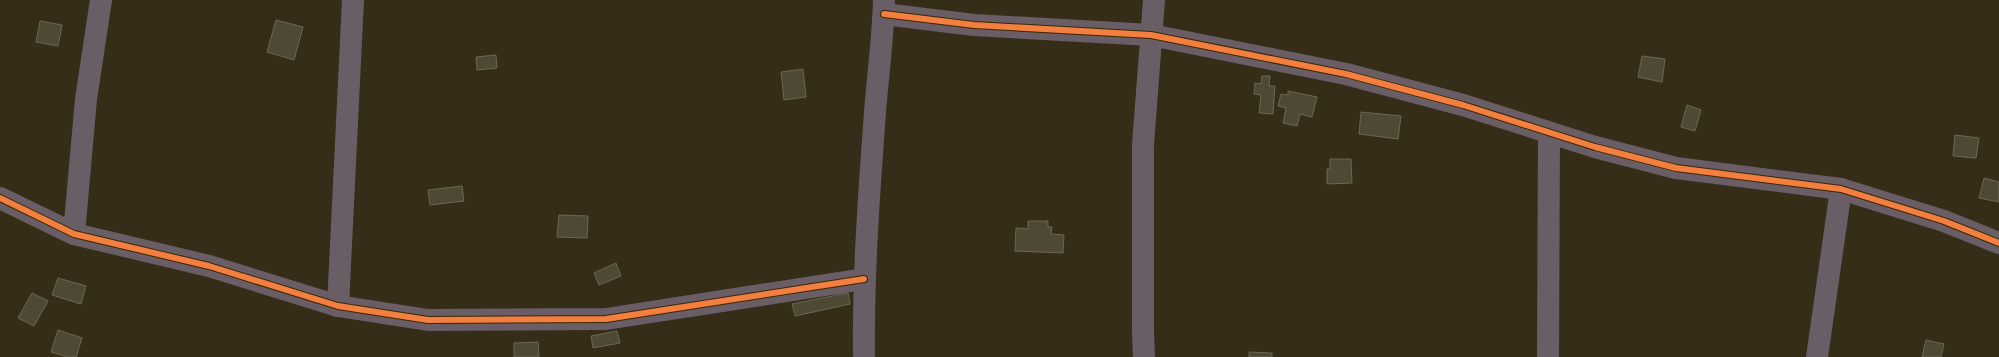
<svg xmlns="http://www.w3.org/2000/svg" width="1999" height="357" viewBox="0 0 1999 357" font-family="Raleway,sans-serif">
	<style>
		.building { fill: #4e4934; stroke: #6c6753 }
		.lines { fill: none; stroke-linecap: round; stroke-linejoin: round }
		.minor { stroke: #695d66; stroke-width: 22 }
		.cycleway-casing { stroke: #392700; stroke-width: 8 }
		.cycleway { stroke: #f27e40; stroke-width: 6 }
	</style>
	<rect width="100%" height="100%" fill="#362d18"/>
	<!-- building -->
	<g class="building">
		<polygon points="276,20 303,27 294,60 267,52"/>
		<polygon points="40,21 62,25 58,46 36,42"/>
		<polygon points="496,55 497,68 477,70 476,57"/>
		<polygon points="1642,56 1665,59 1662,82 1638,77"/>
		<polygon points="803,69 806,97 784,100 781,72"/>
		<polygon points="1262,76 1270,76 1269,86 1275,86 1273,114 1259,113 1261,95 1254,94 1255,83 1261,84"/>
		<polygon points="1288,91 1317,97 1312,117 1300,114 1297,126 1283,123 1286,108 1278,106 1281,94 1288,95"/>
		<polygon points="1687,105 1701,110 1695,131 1681,127"/>
		<polygon points="1361,112 1401,116 1398,139 1359,134"/>
		<polygon points="1955,135 1979,138 1976,158 1953,156"/>
		<polygon points="1330,159 1351,159 1352,183 1327,184 1327,169 1330,169"/>
		<polygon points="1984,178 1999,182 1999,202 1979,198"/>
		<polygon points="462,186 464,201 430,205 428,190"/>
		<polygon points="559,215 588,216 587,238 557,237"/>
		<polygon points="1028,221 1048,221 1048,227 1052,227 1051,234 1064,235 1063,253 1015,251 1016,228 1028,229"/>
		<polygon points="616,263 621,276 599,285 594,273"/>
		<polygon points="58,278 86,286 81,304 52,295"/>
		<polygon points="32,293 48,301 34,326 18,318"/>
		<polygon points="848,293 850,304 795,316 792,304"/>
		<polygon points="58,330 82,338 76,357 67,357 51,352"/>
		<polygon points="617,331 620,343 593,348 591,336"/>
		<polygon points="1926,340 1944,344 1941,357 1922,357"/>
		<polygon points="538,342 539,357 514,357 514,343"/>
		<polygon points="1249,352 1272,353 1272,357 1249,357"/>
	</g>
	<g class="lines">
		<!-- minor -->
		<g class="minor">
			<polyline points="884,14 974,25 1151,35 1346,74 1463,105 1595,147 1676,168 1841,189 1944,221 1999,243"/>
			<polyline points="0,198 74,234 209,266 338,306 428,320 606,319 864,279"/>
			<polyline points="74,234 86,99 101,0"/>
			<polyline points="338,306 353,0"/>
			<path d="M864 357C863 275 869 194 875 112 878 74 883 38 884 0"/>
			<polyline points="1144,357 1143,331 1143,145 1154,0"/>
			<polyline points="1548,357 1549,133"/>
			<polyline points="1817,357 1841,189"/>
		</g>
		<!-- cycleway casing -->
		<g class="cycleway-casing">
			<g id="cycleway">
				<polyline points="884,14 974,25 1151,35 1346,74 1463,105 1595,147 1676,168 1841,189 1944,221 1999,243"/>
				<polyline points="0,198 74,234 209,266 338,306 428,320 606,319 864,279"/>
			</g>
		</g>
		<!-- cycleway -->
		<use href="#cycleway" class="cycleway"/>
	</g>
</svg>
